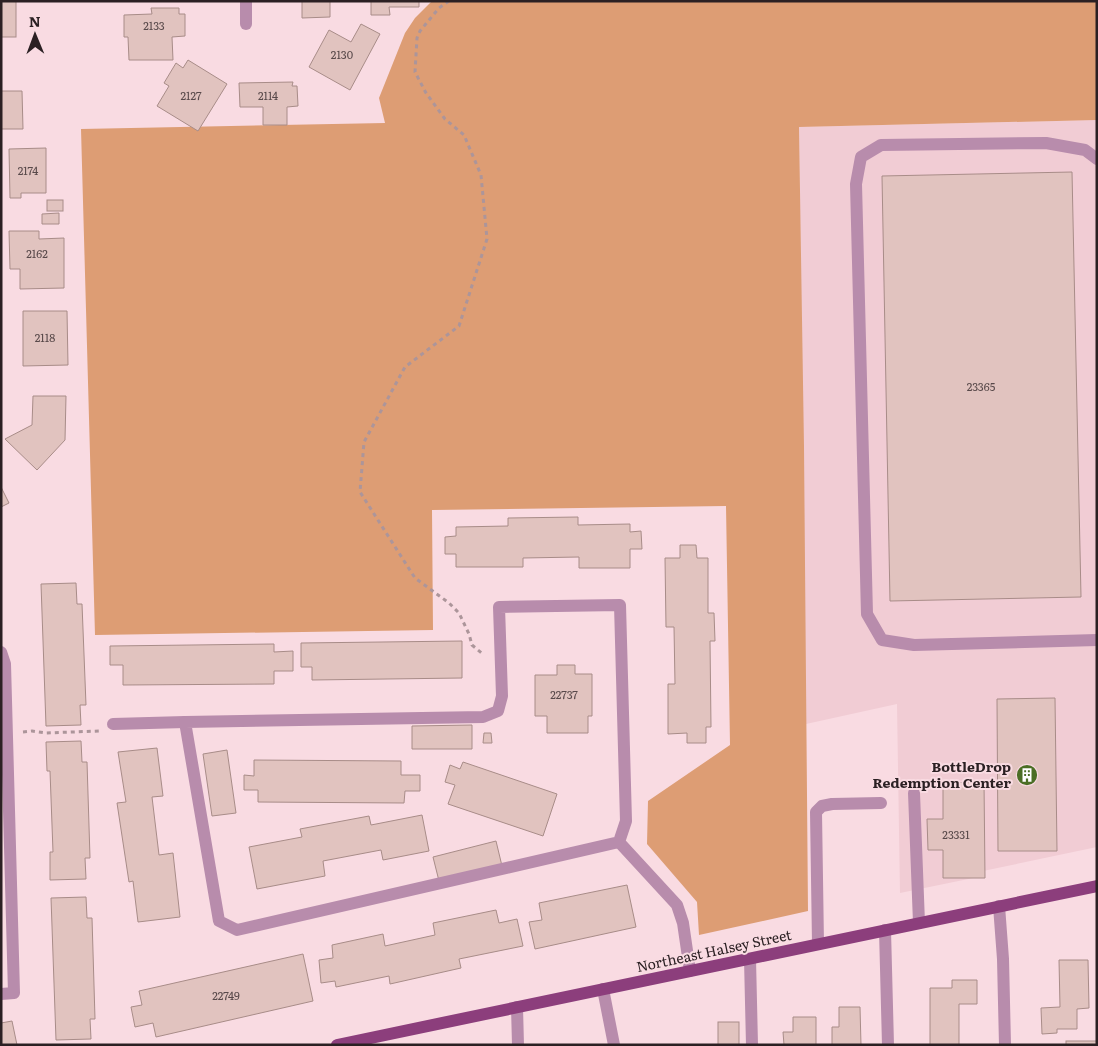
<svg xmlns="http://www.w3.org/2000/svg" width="1098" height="1046" viewBox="0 0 1098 1046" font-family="Literata,serif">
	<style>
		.built { fill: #f1ccd4 }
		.forest { fill: #dd9d74 }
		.building { fill: #e1c3bf; stroke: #a88c88 }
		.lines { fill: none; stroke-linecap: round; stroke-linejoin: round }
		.path { stroke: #ac959a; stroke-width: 3; stroke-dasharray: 4 4; stroke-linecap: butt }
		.minor { stroke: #b88cac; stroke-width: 12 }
		.major { stroke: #8c3e7c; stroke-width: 12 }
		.labels { text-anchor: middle; stroke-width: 4; stroke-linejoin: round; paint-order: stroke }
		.number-label { font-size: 11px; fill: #58494a }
		.poi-label { font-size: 14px; font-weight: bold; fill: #2b2023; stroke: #f9dbe2; text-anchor: end }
		.street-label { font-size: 14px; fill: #2b2023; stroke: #f9dbe2 }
	</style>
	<rect width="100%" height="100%" fill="#f9dbe2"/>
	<!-- built -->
	<polygon class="built" points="1097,120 1097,847 983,871 983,876 900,893 897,704 806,724 799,127"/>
	<!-- forest -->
	<polygon class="forest" points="432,1 1097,1 1097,120 799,127 804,447 808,911 699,935 697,902 647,844 648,801 730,745 726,506 432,510 433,630 95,635 81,129 385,123 379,98 405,33 415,18"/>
	<!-- building -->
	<g class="building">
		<rect x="1" y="1" width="15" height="36"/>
		<polygon points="302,1 330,1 330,17 302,18"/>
		<polygon points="371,1 419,1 419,7 389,7 390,15 371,15"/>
		<polygon points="151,8 179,8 179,14 185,14 185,36 172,37 173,60 129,60 128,37 124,37 124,15 152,14"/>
		<polygon points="361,24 380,34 350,90 309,67 329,30 351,42"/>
		<polygon points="188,60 227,84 198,131 157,106 169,86 164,83 176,63 183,68"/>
		<polygon points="293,82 292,86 297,86 298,106 287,107 287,125 263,125 263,107 240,107 239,83"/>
		<polygon points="1,91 22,91 23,129 1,129"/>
		<polygon points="46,148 46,193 21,193 21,198 10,198 9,149"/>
		<polygon points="1072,172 1081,597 890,601 882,176"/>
		<rect x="47" y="200" width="16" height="11"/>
		<polygon points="59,213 59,224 42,224 42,214"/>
		<polygon points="9,231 39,231 39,239 64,238 64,288 20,289 20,269 10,269"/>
		<polygon points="23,311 67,311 68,365 23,366"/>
		<polygon points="33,396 66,396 65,440 37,470 5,439 32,425"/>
		<polygon points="1,487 9,503 1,507"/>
		<polygon points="578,517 578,525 630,524 630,532 641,531 642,549 630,549 630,568 579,568 579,557 523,558 523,567 456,567 456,554 445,554 445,537 456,536 456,527 508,526 508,518"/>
		<polygon points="680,545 696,545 697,558 708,558 708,613 714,613 715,641 710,641 711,727 706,727 706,743 687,743 687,733 668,734 668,684 675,684 674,627 666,627 665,558 680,558"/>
		<polygon points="76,583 77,604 82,604 86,705 80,705 81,725 46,726 41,584"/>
		<polygon points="462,641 462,678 312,680 312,667 301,667 301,643"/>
		<polygon points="274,644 274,652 293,651 293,671 274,671 274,684 123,685 123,665 110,665 110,646"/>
		<polygon points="557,665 575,665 575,674 592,674 592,716 588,716 588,733 547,733 547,716 535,716 535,675 557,675"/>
		<polygon points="1055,698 1057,851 998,851 997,699"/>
		<polygon points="472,725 472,749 412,749 412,726"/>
		<polygon points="484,733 491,733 492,743 483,743"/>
		<polygon points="81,741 82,762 87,762 90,858 85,858 86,879 50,880 50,852 53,852 50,771 47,771 46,742"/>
		<polygon points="157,748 163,796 152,797 159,855 173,853 180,917 138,922 133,881 129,882 117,803 126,802 118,752"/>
		<polygon points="227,750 236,813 212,816 203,754"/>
		<polygon points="254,760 401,761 401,775 420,775 420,791 405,791 404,803 258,802 258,790 244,790 244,775 254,776"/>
		<polygon points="463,762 557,794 543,836 448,804 455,785 445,782 450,765 460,769"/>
		<polygon points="984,782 985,878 943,878 943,850 928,850 927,819 943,819 943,783"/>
		<polygon points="422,815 429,851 383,860 381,850 323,861 325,876 257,889 249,847 302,837 300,829 369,816 371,825"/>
		<polygon points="496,841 502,866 439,881 433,857"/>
		<polygon points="627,885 636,927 535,949 529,922 542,920 539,903"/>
		<polygon points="86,897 87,918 92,918 95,1019 90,1019 91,1039 56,1040 51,898"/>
		<polygon points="496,910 499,923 517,919 523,946 459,959 461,968 390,984 389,976 336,987 335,981 321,983 319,960 333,958 332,945 383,934 385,946 435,935 433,923"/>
		<polygon points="303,954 313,1001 156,1037 153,1023 135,1027 131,1007 142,1005 139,991"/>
		<polygon points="1059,960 1088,960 1089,1008 1077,1009 1077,1029 1057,1029 1057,1033 1042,1034 1041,1008 1060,1007"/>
		<polygon points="952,980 977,980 977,1004 959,1004 959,1045 930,1045 930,988 952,988"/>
		<polygon points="839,1007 860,1007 861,1045 832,1045 832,1027 839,1027"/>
		<polygon points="793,1017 816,1017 816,1045 784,1045 783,1032 793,1032"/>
		<polygon points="12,1021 17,1045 1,1045 1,1023"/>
		<rect x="718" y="1022" width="21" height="23"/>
		<rect x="1066" y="1041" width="31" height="4"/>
	</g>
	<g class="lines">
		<!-- path -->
		<g class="path">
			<polyline points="449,1 439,8 420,31 417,38 415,72 426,93 445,119 464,135 481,175 487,239 459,326 405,367 364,442 360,492 415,578 449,603 459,613 469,634 472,645 484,655"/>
			<polyline points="23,732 32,731 46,733 99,731"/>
		</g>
		<!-- minor -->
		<g class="minor">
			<polyline points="246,1 246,24"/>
			<polyline points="1097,159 1085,150 1046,143 881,145 861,157 856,184 867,614 882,640 914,645 1097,640"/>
			<polyline points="1,652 5,664 14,993 1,994"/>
			<polyline points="113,724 185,722"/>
			<polyline points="914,793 919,923"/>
			<polyline points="619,842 626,821 620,605 499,607 502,696 498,711 483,717 185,722 219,921 237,930 619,842 677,905 683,923 690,971"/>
			<polyline points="999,906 1003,959 1005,1045"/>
			<polyline points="885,930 888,1045"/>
			<polyline points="818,944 816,812 822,806 832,804 881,803"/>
			<polyline points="750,959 752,1045"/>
			<polyline points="603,989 614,1045"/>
			<polyline points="517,1007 518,1045"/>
		</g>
		<!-- major -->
		<polyline class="major" points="337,1045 1097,886"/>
	</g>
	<!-- icons -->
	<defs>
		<g id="building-disc" transform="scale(1.125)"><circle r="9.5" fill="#4b6e25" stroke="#f9dbe2"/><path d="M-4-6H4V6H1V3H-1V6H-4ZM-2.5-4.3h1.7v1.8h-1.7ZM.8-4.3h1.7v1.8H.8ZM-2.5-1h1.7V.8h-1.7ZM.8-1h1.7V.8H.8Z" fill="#fff"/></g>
	</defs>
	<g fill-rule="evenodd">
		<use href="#building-disc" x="1027" y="775"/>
	</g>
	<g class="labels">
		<!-- number labels -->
		<g class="number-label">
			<text x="154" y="30">2133</text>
			<text x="342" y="59">2130</text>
			<text x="191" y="100">2127</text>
			<text x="268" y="100">2114</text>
			<text x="28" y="175">2174</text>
			<text x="37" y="258">2162</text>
			<text x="45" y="342">2118</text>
			<text x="981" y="391">23365</text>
			<text x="564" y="699">22737</text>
			<text x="956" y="839">23331</text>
			<text x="226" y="1000">22749</text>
		</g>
		<!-- poi labels -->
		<g class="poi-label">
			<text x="1011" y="772">BottleDrop<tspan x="1011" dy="16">Redemption Center</tspan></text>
		</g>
		<!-- street labels -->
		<g class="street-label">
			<text transform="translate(714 951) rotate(-12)" y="5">Northeast Halsey Street</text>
		</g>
	</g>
	<!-- border -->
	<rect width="1098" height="1046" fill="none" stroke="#2b2023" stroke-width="5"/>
	<!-- north arrow -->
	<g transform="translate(35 35) rotate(359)" stroke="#f9dbe2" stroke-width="4" paint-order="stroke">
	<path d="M0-4L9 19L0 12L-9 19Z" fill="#2b2023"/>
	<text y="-8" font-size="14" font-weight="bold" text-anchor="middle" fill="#2b2023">N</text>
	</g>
</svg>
